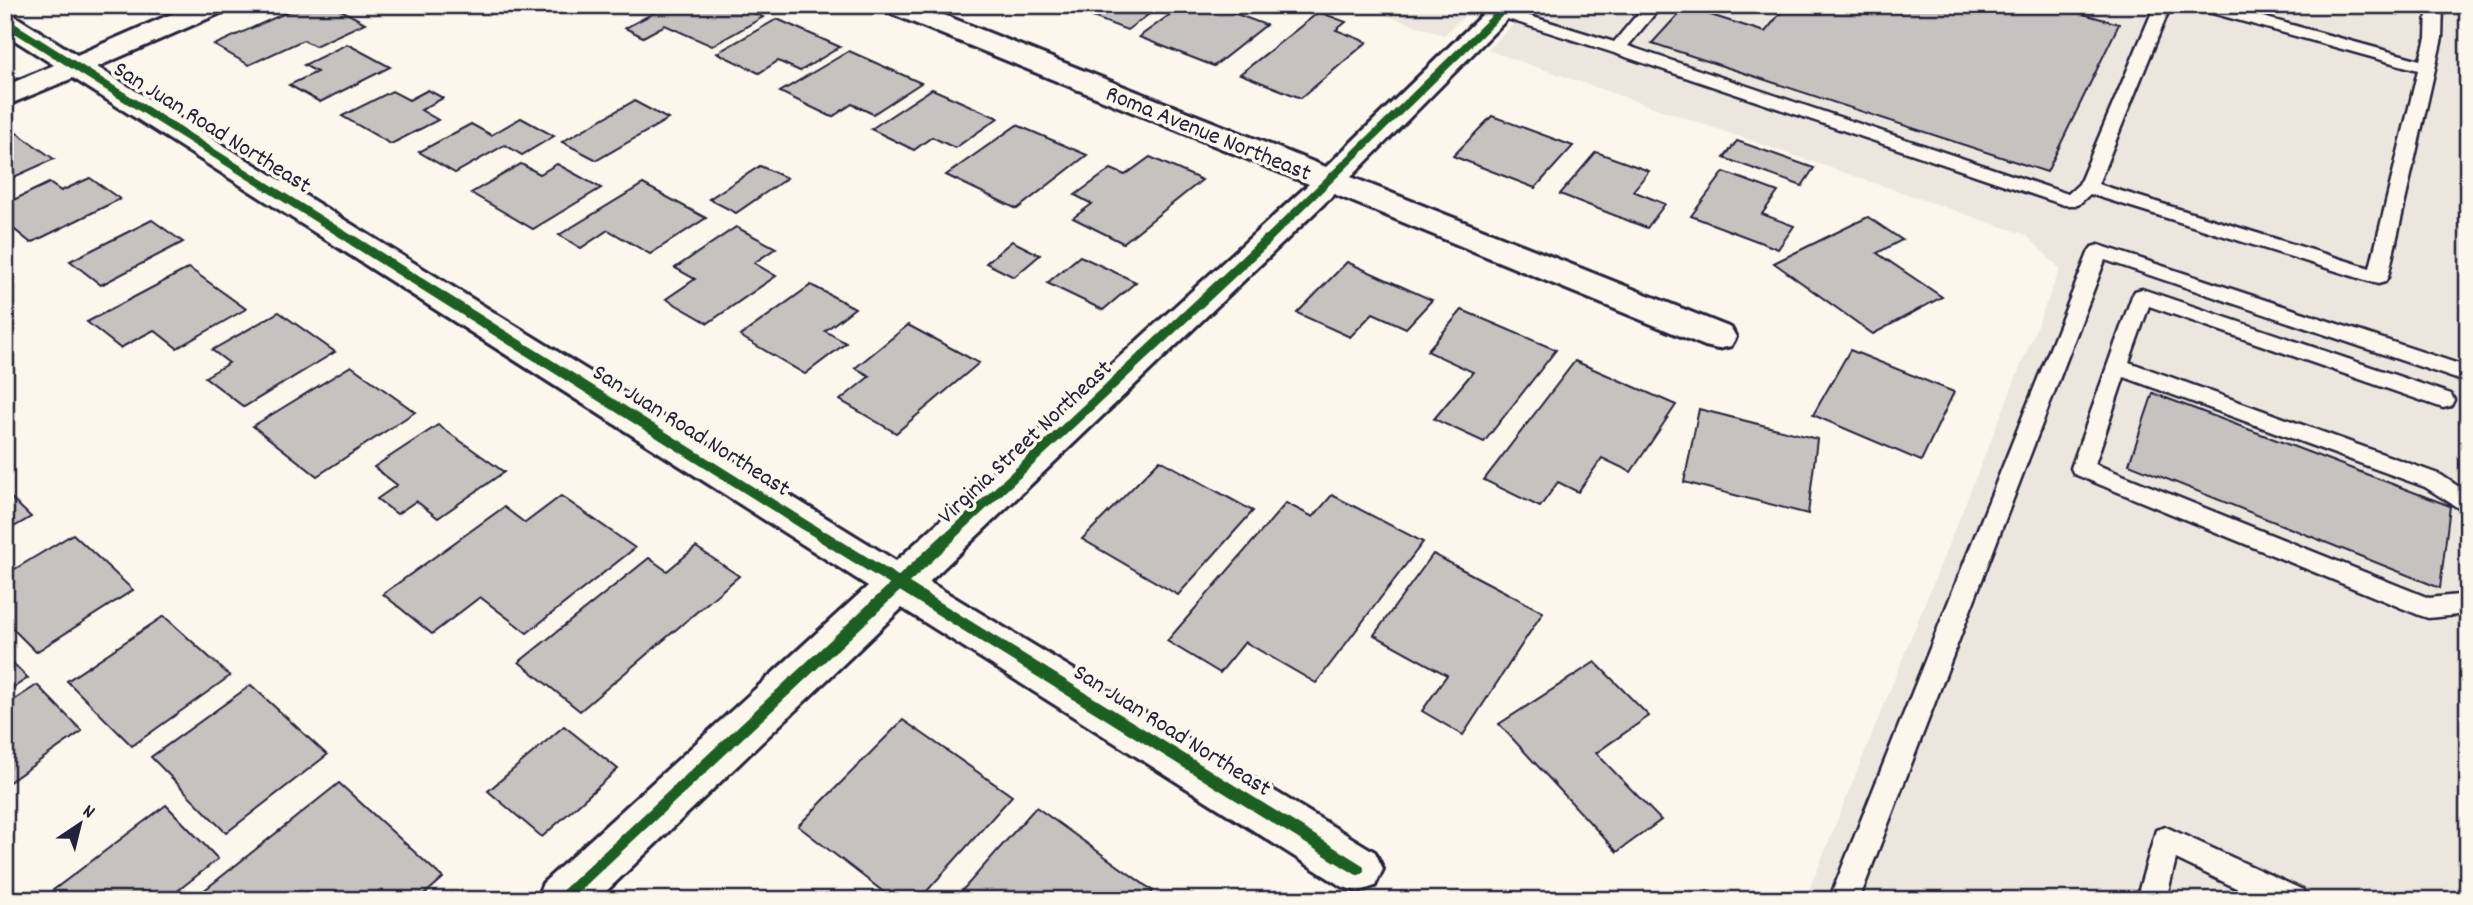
<svg xmlns="http://www.w3.org/2000/svg" width="2473" height="905" viewBox="0 0 2473 905" font-family="Dekko,sans-serif">
	<style>
		.built { fill: #ebe7df }
		.building { fill: #c6c2c0; stroke: #22223b; stroke-width: 2 }
		.lines { fill: none; stroke-linecap: round; stroke-linejoin: round }
		.lane-casing { stroke: #22223b; stroke-width: 5 }
		.street-casing { stroke: #22223b; stroke-width: 6 }
		.lane { fill: #fbf7ec; fill-rule: evenodd }
		.street { fill: #fbf7ec; fill-rule: evenodd }
		.cycleway-far2-casing { stroke: #fbf7ec; stroke-width: 11 }
		.cycleway-far1-casing { stroke: #fbf7ec; stroke-width: 14 }
		.cycleway-casing { stroke: #fbf7ec; stroke-width: 17 }
		.cycleway-far2 { stroke: #1b5e20; stroke-width: 8 }
		.cycleway-far1 { stroke: #1b5e20; stroke-width: 10 }
		.cycleway { stroke: #1b5e20; stroke-width: 12 }
		.labels { text-anchor: middle; stroke-width: 7; stroke-linejoin: round; paint-order: stroke }
		.street-label { font-size: 24px; fill: #22223b; stroke: #fbf7ec }
	</style>
	<rect width="100%" height="100%" fill="#fbf7ec"/>
	<filter id="ink" filterUnits="userSpaceOnUse"><feTurbulence type="fractalNoise" baseFrequency=".0143" numOctaves="2"/><feDisplacementMap in="SourceGraphic" scale="14" xChannelSelector="R" yChannelSelector="G"/><feConvolveMatrix kernelMatrix="1 2 1 2 8 2 1 2 1" color-interpolation-filters="sRGB"/></filter>
	<g filter="url(#ink)">
		<!-- built -->
		<g class="built">
			<polygon points="1356,5 1476,5 1444,35"/>
			<polygon points="1533,5 2468,5 2468,900 1805,900 2060,269 2026,235 1487,50"/>
		</g>
		<!-- building -->
		<g class="building">
			<polygon points="303,5 332,5 365,23 315,46 303,40 249,65 214,45"/>
			<polygon points="595,5 627,5 611,13"/>
			<polygon points="669,5 736,5 763,17 712,46 665,25 643,37 625,28"/>
			<polygon points="1061,5 1162,5 1127,30"/>
			<polygon points="1183,5 1212,5 1266,25 1214,66 1139,37"/>
			<polygon points="1787,5 2068,5 2066,9 2119,24 2047,172 1652,43 1685,7 1765,32"/>
			<polygon points="1319,12 1346,22 1336,30 1367,42 1301,98 1240,74"/>
			<polygon points="777,19 840,47 800,71 778,61 759,73 717,53"/>
			<polygon points="347,44 390,67 320,102 289,85 317,72 304,65"/>
			<polygon points="849,51 921,83 873,114 852,104 832,117 780,92"/>
			<polygon points="932,89 998,118 955,148 932,137 914,150 871,129"/>
			<polygon points="428,90 443,98 421,110 438,120 391,144 342,116 392,91 409,100"/>
			<polygon points="634,101 668,119 597,160 562,142"/>
			<polygon points="1492,116 1573,146 1535,188 1453,156"/>
			<polygon points="521,118 554,136 522,155 505,145 455,173 419,152 471,124 491,135"/>
			<polygon points="1017,125 1087,155 1017,209 946,175"/>
			<polygon points="17,133 54,159 5,181 5,139"/>
			<polygon points="1737,141 1814,168 1802,186 1724,158"/>
			<polygon points="1596,152 1649,171 1633,191 1665,204 1647,228 1560,194"/>
			<polygon points="1150,157 1202,180 1123,243 1073,218 1092,204 1075,195 1111,169 1125,175"/>
			<polygon points="521,164 540,174 557,164 601,188 533,229 471,193"/>
			<polygon points="760,166 787,178 736,213 709,199"/>
			<polygon points="1724,172 1778,192 1762,214 1794,226 1778,249 1691,216"/>
			<polygon points="90,178 120,199 31,243 5,222 5,204 49,183 61,191"/>
			<polygon points="643,184 706,218 650,254 608,230 581,248 559,235"/>
			<polygon points="1868,217 1902,240 1877,253 1942,297 1873,334 1774,263"/>
			<polygon points="152,220 183,242 101,285 70,261"/>
			<polygon points="736,227 776,248 754,263 776,276 708,323 666,299 695,279 675,268"/>
			<polygon points="1012,241 1040,255 1014,277 986,263"/>
			<polygon points="1080,256 1136,282 1103,310 1047,283"/>
			<polygon points="1347,262 1432,300 1406,328 1373,313 1350,337 1297,313"/>
			<polygon points="189,268 246,309 177,348 154,330 120,348 87,322"/>
			<polygon points="811,285 855,308 825,331 846,343 805,374 740,336"/>
			<polygon points="1462,310 1556,350 1484,442 1434,419 1473,372 1427,351"/>
			<polygon points="279,312 335,352 244,407 205,377 229,363 212,350"/>
			<polygon points="908,325 979,363 896,433 840,400 870,376 855,368"/>
			<polygon points="1850,350 1954,392 1921,461 1813,415"/>
			<polygon points="1575,361 1676,405 1631,472 1602,458 1578,492 1558,482 1540,507 1484,480"/>
			<polygon points="351,366 415,412 317,476 253,426"/>
			<polygon points="2153,393 2450,506 2440,588 2129,464"/>
			<polygon points="1699,409 1817,439 1808,514 1684,482"/>
			<polygon points="438,425 504,472 438,518 416,501 397,514 377,499 397,485 374,467"/>
			<polygon points="1160,460 1253,511 1178,595 1082,539"/>
			<polygon points="5,492 31,517 5,532"/>
			<polygon points="1332,495 1423,542 1316,683 1245,642 1220,673 1167,641 1286,503 1313,517"/>
			<polygon points="561,496 635,548 527,633 480,597 432,634 383,594 504,507 525,523"/>
			<polygon points="73,534 133,590 36,652 5,621 5,575"/>
			<polygon points="696,547 739,576 580,711 519,662 649,558 667,571"/>
			<polygon points="1433,554 1543,612 1463,735 1422,711 1447,675 1374,635"/>
			<polygon points="164,616 230,676 132,746 67,681"/>
			<polygon points="5,655 28,678 5,693"/>
			<polygon points="1595,662 1649,716 1596,753 1661,820 1617,852 1499,724"/>
			<polygon points="37,685 82,731 5,785 5,706"/>
			<polygon points="251,685 327,755 226,833 151,757"/>
			<polygon points="903,720 1012,796 919,900 894,900 798,826"/>
			<polygon points="564,726 618,769 542,837 488,791"/>
			<polygon points="339,783 443,878 418,900 192,900"/>
			<polygon points="166,805 218,859 166,900 40,900"/>
			<polygon points="1036,807 1153,891 1146,900 967,900 959,894"/>
		</g>
		<g class="lines">
			<!-- lane casing -->
			<g class="lane-casing">
				<g id="lane">
					<polygon points="1645,5 1662,5 1628,46 2068,194 2079,184 2155,5 2171,5 2098,184 2370,268 2418,70 2194,8 2192,5 2219,5 2420,60 2426,38 2427,5 2443,5 2442,38 2388,277 2385,282 2378,284 2090,194 2078,205 2064,205 1611,52 1495,15 1493,12 1501,7 1614,42"/>
					<polygon points="2099,245 2468,367 2468,383 2105,260 1859,900 1829,900 2089,251 2092,247"/>
					<polygon points="2142,289 2451,394 2454,400 2451,406 2443,408 2149,306 2129,362 2441,475 2468,493 2468,514 2425,487 2124,377 2095,464 2429,598 2468,594 2468,614 2428,618 2419,615 2074,474 2071,468 2132,296 2135,291"/>
					<polygon points="2166,827 2303,890 2308,900 2261,900 2176,859 2166,900 2136,900 2156,830"/>
				</g>
			</g>
			<!-- street casing -->
			<g class="street-casing">
				<polygon id="street" points="192,5 228,5 225,11 97,67 896,561 1309,184 885,11 882,5 919,5 1326,167 1492,5 1521,5 1351,177 1731,328 1736,337 1731,346 1718,349 1705,346 1334,194 929,582 1375,852 1383,869 1375,886 1358,892 1341,886 902,608 597,900 536,900 543,883 868,586 73,78 5,106 5,86 54,65 5,34 5,14 15,16 77,55"/>
			</g>
			<!-- lane -->
			<use href="#lane" class="lane"/>
			<!-- street -->
			<use href="#street" class="street"/>
			<!-- cycleway-far2 casing -->
			<g class="cycleway-far2-casing">
				<g id="cycleway-far2">
					<polyline points="5,22 355,242"/>
					<polyline points="1265,242 1508,5"/>
				</g>
			</g>
			<!-- cycleway-far1 casing -->
			<g class="cycleway-far1-casing">
				<g id="cycleway-far1">
					<polyline points="352,240 827,539"/>
					<polyline points="947,539 1267,240"/>
				</g>
			</g>
			<!-- cycleway casing -->
			<g class="cycleway-casing">
				<g id="cycleway">
					<polyline points="824,537 1358,869"/>
					<polyline points="561,900 949,537"/>
				</g>
			</g>
			<!-- cycleway-far2 -->
			<use href="#cycleway-far2" class="cycleway-far2"/>
			<!-- cycleway-far1 -->
			<use href="#cycleway-far1" class="cycleway-far1"/>
			<!-- cycleway -->
			<use href="#cycleway" class="cycleway"/>
		</g>
	</g>
	<g class="labels">
		<!-- street labels -->
		<g class="street-label">
			<text transform="translate(213 126) rotate(32)" y="8">San Juan Road Northeast</text>
			<text transform="translate(1209 132) rotate(22)" y="8">Roma Avenue Northeast</text>
			<text transform="translate(692 429) rotate(32)" y="8">San Juan Road Northeast</text>
			<text transform="translate(1024 441) rotate(-43)" y="8">Virginia Street Northeast</text>
			<text transform="translate(1173 729) rotate(32)" y="8">San Juan Road Northeast</text>
		</g>
	</g>
	<!-- margin -->
	<rect width="2473" height="905" fill="none" stroke="#fbf7ec" stroke-width="28"/>
	<rect x="14" y="14" width="2445" height="877" fill="none" stroke="#22223b" stroke-width="2.5" filter="url(#ink)"/>
	<!-- north arrow -->
	<g transform="translate(80 824) rotate(35)" stroke="#fbf7ec" stroke-width="5" paint-order="stroke">
	<path d="M0-5L12 26L0 18L-12 26Z" fill="#22223b"/>
	<text y="-10" font-size="19" font-weight="bold" text-anchor="middle" fill="#22223b">N</text>
	</g>
</svg>
